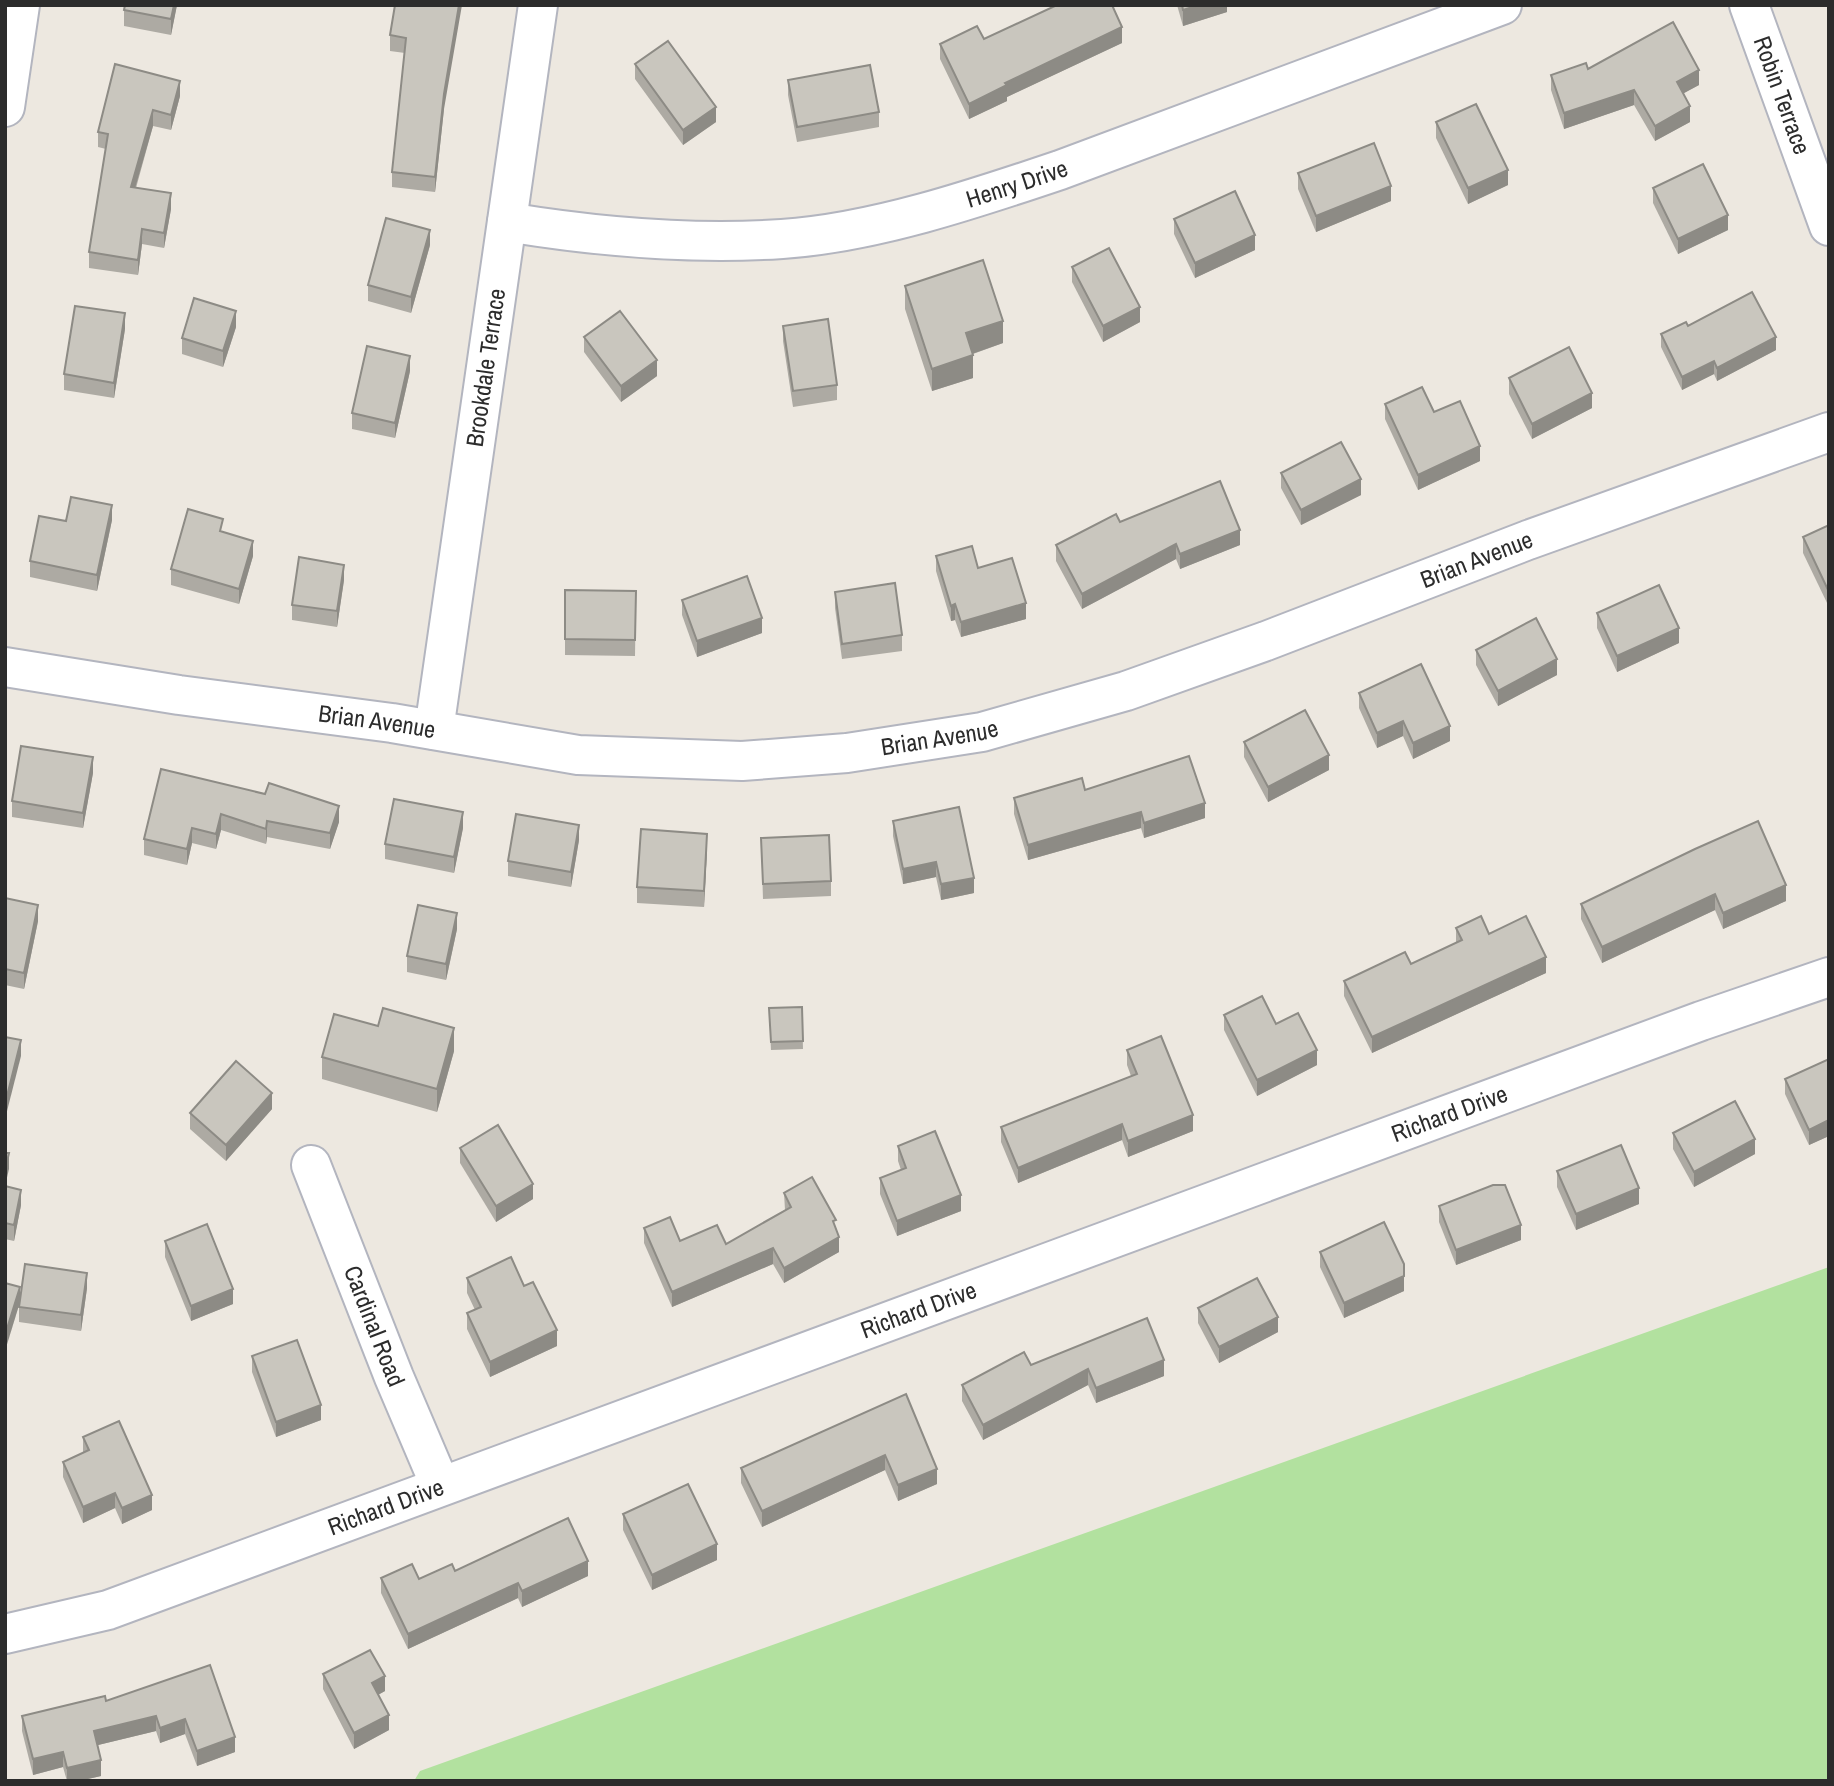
<svg xmlns="http://www.w3.org/2000/svg" width="1834" height="1786" viewBox="0 0 1834 1786" font-family="'Archivo Narrow',sans-serif">
	<style>
		.green { fill: #b2e19f }
		.lines { fill: none; stroke-linecap: round; stroke-linejoin: round }
		.minor-casing { stroke: #b3b5bf; stroke-width: 42 }
		.minor { stroke: #fff; stroke-width: 38 }
		.wall { fill: #adaaa3 }
		.shaded-wall { fill: #8d8b85 }
		.building { fill: #c9c6be; stroke: #8d8b85; stroke-width: 2 }
		.labels { text-anchor: middle; stroke-width: 7; stroke-linejoin: round; paint-order: stroke }
		.street-label { font-size: 24px; fill: #2c2c2c; stroke: #fff }
	</style>
	<rect width="100%" height="100%" fill="#ede8e0"/>
	<!-- green -->
	<polygon class="green" points="1829,1267 1829,1781 414,1781 420,1771"/>
	<g class="lines">
		<!-- minor casing -->
		<g class="minor-casing">
			<g id="minor">
				<path id="s1" d="M1749 5 1829 226"/>
				<polyline points="5,107 20,5"/>
				<path id="s2" d="M507 222C598 237 690 245 782 239 873 233 974 199 1060 170L1502 5"/>
				<path id="s3" d="M5 667 179 695 392 723 578 755 742 761 847 753 982 732 1126 691 1266 641 1528 540 1829 432"/>
				<path id="s4" d="M434 730 538 5"/>
				<path id="s5" d="M311 1165 394 1377 440 1485"/>
				<path id="s6" d="M5 1634 108 1610 1701 1021 1829 977"/>
			</g>
		</g>
		<!-- minor -->
		<use href="#minor" class="minor"/>
	</g>
	<!-- wall -->
	<g class="wall">
		<polygon points="177,5 171,35 124,26 124,10"/>
		<polygon points="395,5 444,109 435,192 392,187 392,172 405,53 390,51 390,35"/>
		<polygon points="1177,5 1227,5 1227,12 1183,26"/>
		<polygon points="984,39 1122,43 1007,97 1007,101 969,119 940,59 940,44"/>
		<polygon points="635,64 716,122 683,145 635,79"/>
		<polygon points="1588,69 1699,85 1683,93 1690,122 1655,141 1634,105 1564,129 1551,90 1551,75"/>
		<polygon points="788,80 879,112 879,127 797,142 788,95"/>
		<polygon points="180,96 171,130 153,126 136,188 171,209 164,248 142,244 138,275 89,268 89,252 106,149 98,147 98,132"/>
		<polygon points="1436,122 1508,185 1468,204 1436,138"/>
		<polygon points="1298,173 1391,201 1316,232 1298,189"/>
		<polygon points="1653,188 1728,230 1678,254 1653,203"/>
		<polygon points="1174,219 1255,250 1195,278 1174,234"/>
		<polygon points="430,245 411,313 368,301 368,285"/>
		<polygon points="1072,267 1140,322 1103,342 1072,282"/>
		<polygon points="905,286 1003,343 973,354 973,378 932,391 905,309"/>
		<polygon points="783,326 837,385 837,400 793,407 783,341"/>
		<polygon points="1688,326 1776,350 1717,381 1714,374 1682,390 1661,347 1661,334"/>
		<polygon points="236,327 223,367 182,354 182,338"/>
		<polygon points="125,329 114,398 64,390 64,374"/>
		<polygon points="584,337 657,376 621,402 584,352"/>
		<polygon points="410,371 395,438 352,429 352,413"/>
		<polygon points="1509,378 1592,408 1532,439 1509,394"/>
		<polygon points="1385,404 1434,412 1480,461 1418,490 1385,419"/>
		<polygon points="1281,473 1361,495 1301,525 1281,488"/>
		<polygon points="112,520 97,591 30,577 30,561 66,521"/>
		<polygon points="1120,522 1240,545 1180,569 1176,559 1082,609 1056,561 1056,545"/>
		<polygon points="1829,525 1829,607 1803,553 1803,537"/>
		<polygon points="223,532 253,556 239,604 171,585 171,569"/>
		<polygon points="936,556 978,568 1026,619 961,637 955,620 951,621 936,571"/>
		<polygon points="344,580 337,627 292,620 292,605"/>
		<polygon points="565,590 636,591 635,656 565,655"/>
		<polygon points="835,592 902,635 902,651 842,659 835,608"/>
		<polygon points="682,600 762,633 697,657 682,615"/>
		<polygon points="1597,613 1679,643 1617,672 1597,628"/>
		<polygon points="1476,650 1557,675 1498,706 1476,665"/>
		<polygon points="1359,693 1450,741 1413,759 1403,736 1377,748 1359,708"/>
		<polygon points="1244,742 1329,770 1268,802 1244,757"/>
		<polygon points="161,769 339,822 330,849 267,837 266,844 221,830 216,849 192,843 187,865 144,855 144,839"/>
		<polygon points="93,773 83,828 12,817 12,801"/>
		<polygon points="1085,790 1205,818 1144,838 1141,828 1028,860 1014,814 1014,798"/>
		<polygon points="893,821 974,893 941,900 936,877 903,884 893,836"/>
		<polygon points="463,828 454,873 385,859 385,844"/>
		<polygon points="761,838 831,881 831,896 763,899"/>
		<polygon points="579,840 571,887 508,876 508,861"/>
		<polygon points="707,849 704,907 637,903 637,887"/>
		<polygon points="1695,849 1786,901 1723,929 1715,910 1602,963 1581,919 1581,904"/>
		<polygon points="5,898 38,921 24,989 5,985"/>
		<polygon points="1456,928 1489,934 1546,973 1372,1053 1344,996 1344,981 1411,964 1456,943"/>
		<polygon points="457,929 446,980 407,972 407,956"/>
		<polygon points="802,1007 803,1049 771,1050 769,1008"/>
		<polygon points="1224,1015 1276,1024 1317,1065 1257,1096 1224,1030"/>
		<polygon points="1127,1050 1193,1131 1128,1157 1122,1140 1018,1183 1001,1142 1001,1127 1131,1076 1127,1065"/>
		<polygon points="454,1051 437,1112 322,1079 322,1057"/>
		<polygon points="1829,1059 1829,1136 1809,1145 1785,1094 1785,1079"/>
		<polygon points="272,1109 226,1161 190,1129 190,1113"/>
		<polygon points="1673,1133 1755,1154 1694,1187 1673,1149"/>
		<polygon points="898,1146 961,1211 897,1236 880,1194 880,1178 901,1170 898,1161"/>
		<polygon points="460,1148 533,1199 496,1222 460,1163"/>
		<polygon points="1557,1171 1639,1204 1576,1230 1557,1187"/>
		<polygon points="5,1186 21,1205 14,1241 5,1239"/>
		<polygon points="784,1193 836,1229 839,1252 784,1283 773,1264 672,1307 644,1243 644,1228 680,1241 726,1244 785,1210"/>
		<polygon points="1439,1206 1521,1240 1456,1265 1439,1222"/>
		<polygon points="165,1241 233,1304 191,1321 165,1257"/>
		<polygon points="1320,1252 1404,1291 1344,1318 1320,1267"/>
		<polygon points="467,1278 557,1346 490,1377 467,1329 467,1313 475,1310 467,1293"/>
		<polygon points="87,1288 81,1331 19,1322 19,1304 5,1351 20,1300"/>
		<polygon points="1198,1308 1278,1332 1219,1363 1198,1323"/>
		<polygon points="252,1356 321,1420 276,1437 252,1372"/>
		<polygon points="1031,1365 1164,1376 1096,1403 1088,1385 983,1440 962,1401 962,1385"/>
		<polygon points="906,1394 937,1484 898,1501 885,1470 762,1527 741,1483 741,1468"/>
		<polygon points="83,1437 152,1510 122,1524 115,1508 83,1523 63,1477 63,1462 83,1453"/>
		<polygon points="623,1514 717,1560 652,1590 623,1530"/>
		<polygon points="455,1571 588,1576 522,1607 518,1598 408,1649 381,1593 381,1578 419,1579"/>
		<polygon points="210,1665 235,1752 197,1766 185,1734 160,1743 156,1731 98,1745 101,1776 79,1781 67,1781 63,1767 33,1775 22,1731 22,1716 106,1701"/>
		<polygon points="323,1674 385,1691 378,1695 389,1730 354,1749 323,1689"/>
	</g>
	<!-- shaded-wall -->
	<g class="shaded-wall">
		<polygon points="174,5 177,5 171,35 171,19"/>
		<polygon points="459,5 462,5 444,109 435,192 435,177 444,94"/>
		<polygon points="1199,5 1227,5 1227,12 1183,26 1183,10"/>
		<polygon points="1122,27 1122,43 1007,97 1007,101 969,119 969,104 1005,83"/>
		<polygon points="1699,70 1699,85 1677,97 1677,82"/>
		<polygon points="180,81 180,96 171,130 171,115"/>
		<polygon points="1634,90 1634,105 1564,129 1564,113"/>
		<polygon points="1690,106 1690,122 1655,141 1655,126"/>
		<polygon points="716,107 716,122 683,145 683,130"/>
		<polygon points="153,110 153,126 131,202 131,187"/>
		<polygon points="1508,170 1508,185 1468,204 1468,188"/>
		<polygon points="1391,186 1391,201 1316,232 1316,216"/>
		<polygon points="171,193 171,209 164,248 164,233"/>
		<polygon points="1728,215 1728,230 1678,254 1678,239"/>
		<polygon points="142,229 142,244 138,275 138,260"/>
		<polygon points="430,230 430,245 411,313 411,297"/>
		<polygon points="1255,235 1255,250 1195,278 1195,263"/>
		<polygon points="1140,307 1140,322 1103,342 1103,326"/>
		<polygon points="236,311 236,327 223,367 223,351"/>
		<polygon points="125,313 125,329 114,398 114,383"/>
		<polygon points="1003,321 1003,343 966,356 966,333"/>
		<polygon points="1776,337 1776,350 1717,381 1717,368"/>
		<polygon points="973,355 973,378 932,391 932,369"/>
		<polygon points="410,356 410,371 395,438 395,423"/>
		<polygon points="657,360 657,376 621,402 621,386"/>
		<polygon points="1714,361 1714,374 1682,390 1682,377"/>
		<polygon points="1592,393 1592,408 1532,439 1532,424"/>
		<polygon points="1480,446 1480,461 1418,490 1418,475"/>
		<polygon points="1361,479 1361,495 1301,525 1301,510"/>
		<polygon points="112,505 112,520 97,591 97,575"/>
		<polygon points="1240,530 1240,545 1180,569 1180,554"/>
		<polygon points="253,541 253,556 239,604 239,589"/>
		<polygon points="1176,544 1176,559 1082,609 1082,594"/>
		<polygon points="344,565 344,580 337,627 337,611"/>
		<polygon points="1026,603 1026,619 961,637 961,622"/>
		<polygon points="955,604 955,620 951,621 951,606"/>
		<polygon points="762,618 762,633 697,657 697,641"/>
		<polygon points="1679,628 1679,643 1617,672 1617,656"/>
		<polygon points="1557,659 1557,675 1498,706 1498,691"/>
		<polygon points="1403,721 1403,736 1377,748 1377,733"/>
		<polygon points="1450,726 1450,741 1413,759 1413,743"/>
		<polygon points="1329,755 1329,770 1268,802 1268,787"/>
		<polygon points="93,757 93,773 83,828 83,813"/>
		<polygon points="1205,803 1205,818 1144,838 1144,823"/>
		<polygon points="339,806 339,822 330,849 330,833"/>
		<polygon points="463,812 463,828 454,873 454,857"/>
		<polygon points="1141,812 1141,828 1028,860 1028,845"/>
		<polygon points="221,814 221,830 216,849 216,834"/>
		<polygon points="267,821 267,837 266,844 266,829"/>
		<polygon points="579,825 579,840 571,887 571,872"/>
		<polygon points="192,828 192,843 187,865 187,849"/>
		<polygon points="707,834 707,849 704,907 704,891"/>
		<polygon points="936,862 936,877 903,884 903,869"/>
		<polygon points="974,878 974,893 941,900 941,884"/>
		<polygon points="1786,885 1786,901 1723,929 1723,913"/>
		<polygon points="1715,894 1715,910 1602,963 1602,947"/>
		<polygon points="38,905 38,921 24,989 24,973"/>
		<polygon points="457,913 457,929 446,980 446,964"/>
		<polygon points="1546,957 1546,973 1372,1053 1372,1037"/>
		<polygon points="454,1028 454,1051 437,1112 437,1089"/>
		<polygon points="21,1040 21,1056 5,1119 5,1104"/>
		<polygon points="1317,1050 1317,1065 1257,1096 1257,1080"/>
		<polygon points="272,1093 272,1109 226,1161 226,1145"/>
		<polygon points="1193,1115 1193,1131 1128,1157 1128,1141"/>
		<polygon points="1829,1120 1829,1136 1809,1145 1809,1130"/>
		<polygon points="1122,1124 1122,1140 1018,1183 1018,1168"/>
		<polygon points="1755,1139 1755,1154 1694,1187 1694,1172"/>
		<polygon points="9,1153 9,1169 5,1186 5,1170"/>
		<polygon points="533,1184 533,1199 496,1222 496,1206"/>
		<polygon points="1639,1188 1639,1204 1576,1230 1576,1214"/>
		<polygon points="21,1190 21,1205 14,1241 14,1225"/>
		<polygon points="961,1195 961,1211 897,1236 897,1221"/>
		<polygon points="1521,1225 1521,1240 1456,1265 1456,1250"/>
		<polygon points="839,1237 839,1252 784,1283 784,1268"/>
		<polygon points="773,1248 773,1264 672,1307 672,1292"/>
		<polygon points="87,1273 87,1288 81,1331 81,1315"/>
		<polygon points="1404,1276 1404,1291 1344,1318 1344,1303"/>
		<polygon points="20,1287 20,1302 5,1351 5,1335"/>
		<polygon points="233,1289 233,1304 191,1321 191,1306"/>
		<polygon points="1278,1317 1278,1332 1219,1363 1219,1347"/>
		<polygon points="557,1330 557,1346 490,1377 490,1362"/>
		<polygon points="1164,1360 1164,1376 1096,1403 1096,1388"/>
		<polygon points="1088,1369 1088,1385 983,1440 983,1425"/>
		<polygon points="321,1405 321,1420 276,1437 276,1422"/>
		<polygon points="885,1455 885,1470 762,1527 762,1511"/>
		<polygon points="937,1469 937,1484 898,1501 898,1485"/>
		<polygon points="115,1493 115,1508 83,1523 83,1507"/>
		<polygon points="152,1495 152,1510 122,1524 122,1508"/>
		<polygon points="717,1544 717,1560 652,1590 652,1575"/>
		<polygon points="588,1561 588,1576 522,1607 522,1591"/>
		<polygon points="518,1583 518,1598 408,1649 408,1634"/>
		<polygon points="385,1676 385,1691 372,1698 372,1683"/>
		<polygon points="389,1715 389,1730 354,1749 354,1733"/>
		<polygon points="156,1716 156,1731 94,1746 94,1731"/>
		<polygon points="185,1719 185,1734 160,1743 160,1728"/>
		<polygon points="235,1737 235,1752 197,1766 197,1751"/>
		<polygon points="63,1752 63,1767 33,1775 33,1759"/>
		<polygon points="101,1760 101,1776 79,1781 67,1781 67,1768"/>
	</g>
	<!-- building -->
	<g class="building">
		<polygon points="125,5 174,5 171,19 124,10"/>
		<polygon points="395,5 459,5 444,94 435,177 392,172 406,38 390,35"/>
		<polygon points="1057,5 1112,5 1122,27 1005,83 1007,85 969,104 940,44 977,26 984,39"/>
		<polygon points="1182,5 1199,5 1183,10"/>
		<polygon points="1673,22 1699,70 1677,82 1690,106 1655,126 1634,90 1564,113 1551,75 1586,63 1588,69"/>
		<polygon points="668,41 716,107 683,130 635,64"/>
		<polygon points="115,64 180,81 171,115 153,110 131,187 171,193 164,233 142,229 138,260 89,252 108,134 98,132"/>
		<polygon points="870,65 879,112 797,127 788,80"/>
		<polygon points="1476,104 1508,170 1468,188 1436,122"/>
		<polygon points="1374,143 1391,186 1316,216 1298,173"/>
		<polygon points="1703,164 1728,215 1678,239 1653,188"/>
		<polygon points="1235,191 1255,235 1195,263 1174,219"/>
		<polygon points="386,218 430,230 411,297 368,285"/>
		<polygon points="1109,248 1140,307 1103,326 1072,267"/>
		<polygon points="983,260 1003,321 966,333 973,355 932,369 905,286"/>
		<polygon points="1752,292 1776,337 1717,368 1714,361 1682,377 1661,334 1686,322 1688,326"/>
		<polygon points="194,298 236,311 223,351 182,338"/>
		<polygon points="75,306 125,313 114,383 64,374"/>
		<polygon points="620,311 657,360 621,386 584,337"/>
		<polygon points="828,319 837,385 793,391 783,326"/>
		<polygon points="367,346 410,356 395,423 352,413"/>
		<polygon points="1569,347 1592,393 1532,424 1509,378"/>
		<polygon points="1422,387 1434,412 1460,401 1480,446 1418,475 1385,404"/>
		<polygon points="1341,442 1361,479 1301,510 1281,473"/>
		<polygon points="1220,481 1240,530 1180,554 1176,544 1082,594 1056,545 1116,514 1120,522"/>
		<polygon points="71,497 112,505 97,575 30,561 39,516 66,521"/>
		<polygon points="188,509 223,519 220,531 253,541 239,589 171,569"/>
		<polygon points="1829,525 1829,592 1803,537"/>
		<polygon points="972,546 978,568 1012,558 1026,603 961,622 955,604 951,606 936,556"/>
		<polygon points="299,557 344,565 337,611 292,605"/>
		<polygon points="747,576 762,618 697,641 682,600"/>
		<polygon points="895,583 902,635 842,644 835,592"/>
		<polygon points="1659,585 1679,628 1617,656 1597,613"/>
		<polygon points="565,590 636,591 635,640 565,639"/>
		<polygon points="1536,618 1557,659 1498,691 1476,650"/>
		<polygon points="1421,664 1450,726 1413,743 1403,721 1377,733 1359,693"/>
		<polygon points="1305,710 1329,755 1268,787 1244,742"/>
		<polygon points="21,746 93,757 83,813 12,801"/>
		<polygon points="1189,756 1205,803 1144,823 1141,812 1028,845 1014,798 1082,778 1085,790"/>
		<polygon points="161,769 265,794 269,783 339,806 330,833 267,821 266,829 221,814 216,834 192,828 187,849 144,839"/>
		<polygon points="394,799 463,812 454,857 385,844"/>
		<polygon points="959,807 974,878 941,884 936,862 903,869 893,821"/>
		<polygon points="516,814 579,825 571,872 508,861"/>
		<polygon points="1758,821 1786,885 1723,913 1715,894 1602,947 1581,904 1695,849"/>
		<polygon points="641,829 707,834 704,891 637,887"/>
		<polygon points="829,835 831,881 763,884 761,838"/>
		<polygon points="5,898 38,905 24,973 5,969"/>
		<polygon points="418,905 457,913 446,964 407,956"/>
		<polygon points="1481,916 1489,934 1526,916 1546,957 1372,1037 1344,981 1405,952 1411,964 1462,940 1456,928"/>
		<polygon points="1262,996 1276,1024 1298,1013 1317,1050 1257,1080 1224,1015"/>
		<polygon points="802,1007 803,1041 771,1042 769,1008"/>
		<polygon points="383,1008 454,1028 437,1089 322,1057 334,1014 378,1026"/>
		<polygon points="1161,1036 1193,1115 1128,1141 1122,1124 1018,1168 1001,1127 1137,1074 1127,1050"/>
		<polygon points="5,1037 21,1040 5,1104"/>
		<polygon points="1829,1059 1829,1120 1809,1130 1785,1079"/>
		<polygon points="236,1061 272,1093 226,1145 190,1113"/>
		<polygon points="1735,1101 1755,1139 1694,1172 1673,1133"/>
		<polygon points="498,1125 533,1184 496,1206 460,1148"/>
		<polygon points="935,1131 961,1195 897,1221 880,1178 906,1168 898,1146"/>
		<polygon points="1621,1145 1639,1188 1576,1214 1557,1171"/>
		<polygon points="5,1153 9,1153 5,1170"/>
		<polygon points="812,1177 836,1220 833,1221 839,1237 784,1268 773,1248 672,1292 644,1228 670,1217 680,1241 717,1225 726,1244 791,1207 784,1193"/>
		<polygon points="1493,1185 1505,1185 1521,1225 1456,1250 1439,1206"/>
		<polygon points="5,1186 21,1190 14,1225 5,1223"/>
		<polygon points="1384,1222 1404,1264 1404,1276 1344,1303 1320,1252"/>
		<polygon points="207,1224 233,1289 191,1306 165,1241"/>
		<polygon points="511,1257 524,1286 533,1282 557,1330 490,1362 467,1313 481,1307 467,1278"/>
		<polygon points="25,1264 87,1273 81,1315 19,1307"/>
		<polygon points="1257,1278 1278,1317 1219,1347 1198,1308"/>
		<polygon points="5,1283 20,1287 5,1335"/>
		<polygon points="1147,1318 1164,1360 1096,1388 1088,1369 983,1425 962,1385 1024,1352 1031,1365"/>
		<polygon points="297,1340 321,1405 276,1422 252,1356"/>
		<polygon points="906,1394 937,1469 898,1485 885,1455 762,1511 741,1468"/>
		<polygon points="119,1421 152,1495 122,1508 115,1493 83,1507 63,1462 89,1450 83,1437"/>
		<polygon points="688,1484 717,1544 652,1575 623,1514"/>
		<polygon points="568,1518 588,1561 522,1591 518,1583 408,1634 381,1578 412,1564 419,1579 452,1564 455,1571"/>
		<polygon points="370,1650 385,1676 372,1683 389,1715 354,1733 323,1674"/>
		<polygon points="210,1665 235,1737 197,1751 185,1719 160,1728 156,1716 94,1731 101,1760 67,1768 63,1752 33,1759 22,1716 105,1696 106,1701"/>
	</g>
	<g class="labels">
		<!-- street labels -->
		<g class="street-label">
			<text dy="8" stroke="none"><textPath href="#s1" startOffset="96">Robin Terrace</textPath></text>
			<text dy="8" stroke="none"><textPath href="#s2" startOffset="518">Henry Drive</textPath></text>
			<text dy="8" stroke="none"><textPath href="#s4" startOffset="366">Brookdale Terrace</textPath></text>
			<text dy="8" stroke="none"><textPath href="#s3" startOffset="1510">Brian Avenue</textPath></text>
			<text dy="8" stroke="none"><textPath href="#s3" startOffset="376">Brian Avenue</textPath></text>
			<text dy="8" stroke="none"><textPath href="#s3" startOffset="943">Brian Avenue</textPath></text>
			<text dy="8" stroke="none"><textPath href="#s6" startOffset="1536">Richard Drive</textPath></text>
			<text dy="8" stroke="none"><textPath href="#s6" startOffset="970">Richard Drive</textPath></text>
			<text dy="8" stroke="none"><textPath href="#s5" startOffset="173">Cardinal Road</textPath></text>
			<text dy="8" stroke="none"><textPath href="#s6" startOffset="402">Richard Drive</textPath></text>
		</g>
	</g>
	<!-- border -->
	<rect width="1834" height="1786" fill="none" stroke="#2c2c2c" stroke-width="14"/>
</svg>
